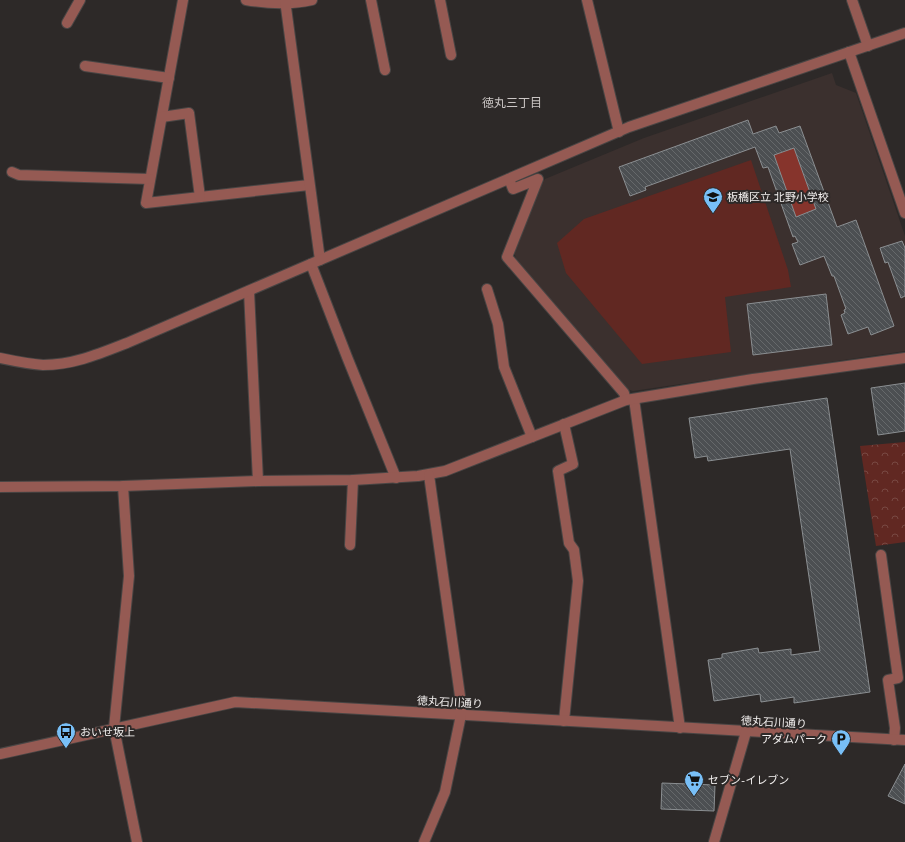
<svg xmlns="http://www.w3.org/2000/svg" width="905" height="842" viewBox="0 0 905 842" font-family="'Public Sans','Noto Sans JP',sans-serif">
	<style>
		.built { fill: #3b302e }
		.forest { fill: url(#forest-crowns) }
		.garden { fill: #612822 }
		.water { fill: #86342c }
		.building { fill: url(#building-back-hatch); stroke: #8b8f92; fill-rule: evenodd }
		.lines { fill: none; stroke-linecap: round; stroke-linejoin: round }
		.minor-casing { stroke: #494544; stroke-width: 12 }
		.minor { stroke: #955a53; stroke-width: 10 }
		.labels { text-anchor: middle; stroke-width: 4; stroke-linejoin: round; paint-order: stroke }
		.poi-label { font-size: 11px; fill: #f2efee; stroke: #2d2928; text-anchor: start }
		.street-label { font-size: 11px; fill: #f2efee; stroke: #2d2928 }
		.neighbourhood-label { font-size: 12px; fill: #cbc6c5; stroke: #2d2928 }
	</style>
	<defs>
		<pattern id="forest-crowns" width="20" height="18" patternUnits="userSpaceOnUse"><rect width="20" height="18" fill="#612822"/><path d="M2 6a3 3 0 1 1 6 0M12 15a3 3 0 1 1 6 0" fill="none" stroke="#784842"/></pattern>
		<pattern id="building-back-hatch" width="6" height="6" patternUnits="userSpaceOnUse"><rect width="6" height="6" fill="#4c4f52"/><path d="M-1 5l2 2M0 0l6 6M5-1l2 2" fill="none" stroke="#66696b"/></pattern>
	</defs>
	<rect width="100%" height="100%" fill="#2d2928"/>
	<!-- built -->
	<polygon class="built" points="832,73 836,85 856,93 905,236 905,351 633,391 621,387 517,265 514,250 537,192 545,179 644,138"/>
	<!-- forest -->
	<polygon class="forest" points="905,442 905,542 876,546 860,446"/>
	<!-- garden -->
	<polygon class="garden" points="751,160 788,270 791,287 725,297 731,352 642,364 566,273 557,243 584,219"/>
	<!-- water -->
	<polygon class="water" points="794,148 816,209 796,217 774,155"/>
	<!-- building -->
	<g class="building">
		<path d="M748 120 753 134 776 126 779 133 800 126 837 227 856 220 894 326 871 335 868 327 848 334 841 315 845 313 844 310 846 309 834 276H832L824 256 800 265 792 244 798 242 795 236 793 237 768 167 763 168 755 147 645 187 646 190 630 196 619 167ZM794 148 816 209 796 217 774 155Z"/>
		<polygon points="902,241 905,248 905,296 901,298 888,262 885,263 880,248"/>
		<polygon points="826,294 832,345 753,355 747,304"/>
		<polygon points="905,383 905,431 878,435 871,388"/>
		<polygon points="827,398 870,692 794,703 794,697 761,702 760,694 714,701 708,660 722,658 722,654 758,648 759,653 791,649 791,655 820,651 790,449 708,461 707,456 695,458 689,418"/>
		<polygon points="905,764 905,804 888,796"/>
		<polygon points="662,783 715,785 714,811 661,809"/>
	</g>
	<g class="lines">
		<!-- minor casing -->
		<g class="minor-casing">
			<g id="minor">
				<polyline points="183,0 146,203 309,185"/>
				<path d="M246 0C269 4 290 5 312 0"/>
				<polyline points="285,0 320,260"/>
				<polyline points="371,0 385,70"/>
				<polyline points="440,0 451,55"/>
				<polyline points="587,0 619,132"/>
				<polyline points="852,0 868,46"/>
				<polyline points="67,23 80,0"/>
				<polyline points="849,52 905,213"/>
				<polyline points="85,66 169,78"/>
				<polyline points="162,117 189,113 200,197"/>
				<polyline points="12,172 19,175 150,179"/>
				<polyline points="509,179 513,189 538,179 507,257 624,393 626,400"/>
				<polyline points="311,264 347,357 396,478"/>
				<polyline points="487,289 498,324 504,367 532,437"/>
				<polyline points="249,291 258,481"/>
				<path d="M0 358C14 361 29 364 43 365 73 365 99 354 127 343L629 127 905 33"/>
				<polyline points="634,399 680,728"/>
				<polyline points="123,486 129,576 114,728 137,842"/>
				<polyline points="0,487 123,486 258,481 353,480 418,476 445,471 626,400 753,379 905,358"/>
				<polyline points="350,545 353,480"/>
				<polyline points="881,555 898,678 888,680 895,728 894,740"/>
				<polyline points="564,721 578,581 574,550 569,543 558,471 573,464 564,424"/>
				<polyline points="0,754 235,702 905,740"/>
				<polyline points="424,842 445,792 461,715 461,703 429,475"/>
				<polyline points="714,842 746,732"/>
			</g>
		</g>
		<!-- minor -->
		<use href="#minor" class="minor"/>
	</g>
	<!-- icons -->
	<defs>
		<g id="school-pin" transform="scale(1)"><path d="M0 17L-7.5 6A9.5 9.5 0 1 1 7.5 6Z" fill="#78bff7" stroke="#2d2928"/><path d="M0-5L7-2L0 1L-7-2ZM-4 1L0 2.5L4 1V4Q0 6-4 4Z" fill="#111"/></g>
		<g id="bus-pin" transform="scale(1)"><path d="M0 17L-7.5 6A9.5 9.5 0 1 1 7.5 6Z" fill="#78bff7" stroke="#2d2928"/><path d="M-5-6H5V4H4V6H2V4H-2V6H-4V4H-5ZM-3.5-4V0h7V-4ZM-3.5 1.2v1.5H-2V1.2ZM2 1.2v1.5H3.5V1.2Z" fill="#111"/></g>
		<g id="parking-pin" transform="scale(1)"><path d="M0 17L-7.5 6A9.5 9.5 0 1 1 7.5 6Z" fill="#78bff7" stroke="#2d2928"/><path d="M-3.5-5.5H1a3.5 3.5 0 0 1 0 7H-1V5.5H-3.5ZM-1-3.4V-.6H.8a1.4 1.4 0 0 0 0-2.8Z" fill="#111"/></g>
		<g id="supermarket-pin" transform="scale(1)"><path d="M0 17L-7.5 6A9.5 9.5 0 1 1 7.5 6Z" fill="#78bff7" stroke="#2d2928"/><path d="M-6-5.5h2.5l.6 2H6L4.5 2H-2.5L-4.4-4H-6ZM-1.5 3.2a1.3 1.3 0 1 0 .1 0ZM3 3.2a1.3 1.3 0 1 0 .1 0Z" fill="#111"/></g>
	</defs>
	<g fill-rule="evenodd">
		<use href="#school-pin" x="713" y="197"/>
		<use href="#bus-pin" x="66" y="732"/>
		<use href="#parking-pin" x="841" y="739"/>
		<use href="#supermarket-pin" x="694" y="780"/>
	</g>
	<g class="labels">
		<!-- poi labels -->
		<g class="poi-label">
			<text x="727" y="201">板橋区立 北野小学校</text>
			<text x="80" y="736">おいせ坂上</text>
			<text x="827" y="743" text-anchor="end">アダムパーク</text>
			<text x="708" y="784">セブン-イレブン</text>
		</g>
		<!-- street labels -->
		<g class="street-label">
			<text transform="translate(450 702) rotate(3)" y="4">徳丸石川通り</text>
			<text transform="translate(774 722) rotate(3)" y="4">徳丸石川通り</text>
		</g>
		<!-- neighbourhood labels -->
		<g class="neighbourhood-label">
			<text x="512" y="107">徳丸三丁目</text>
		</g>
	</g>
</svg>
